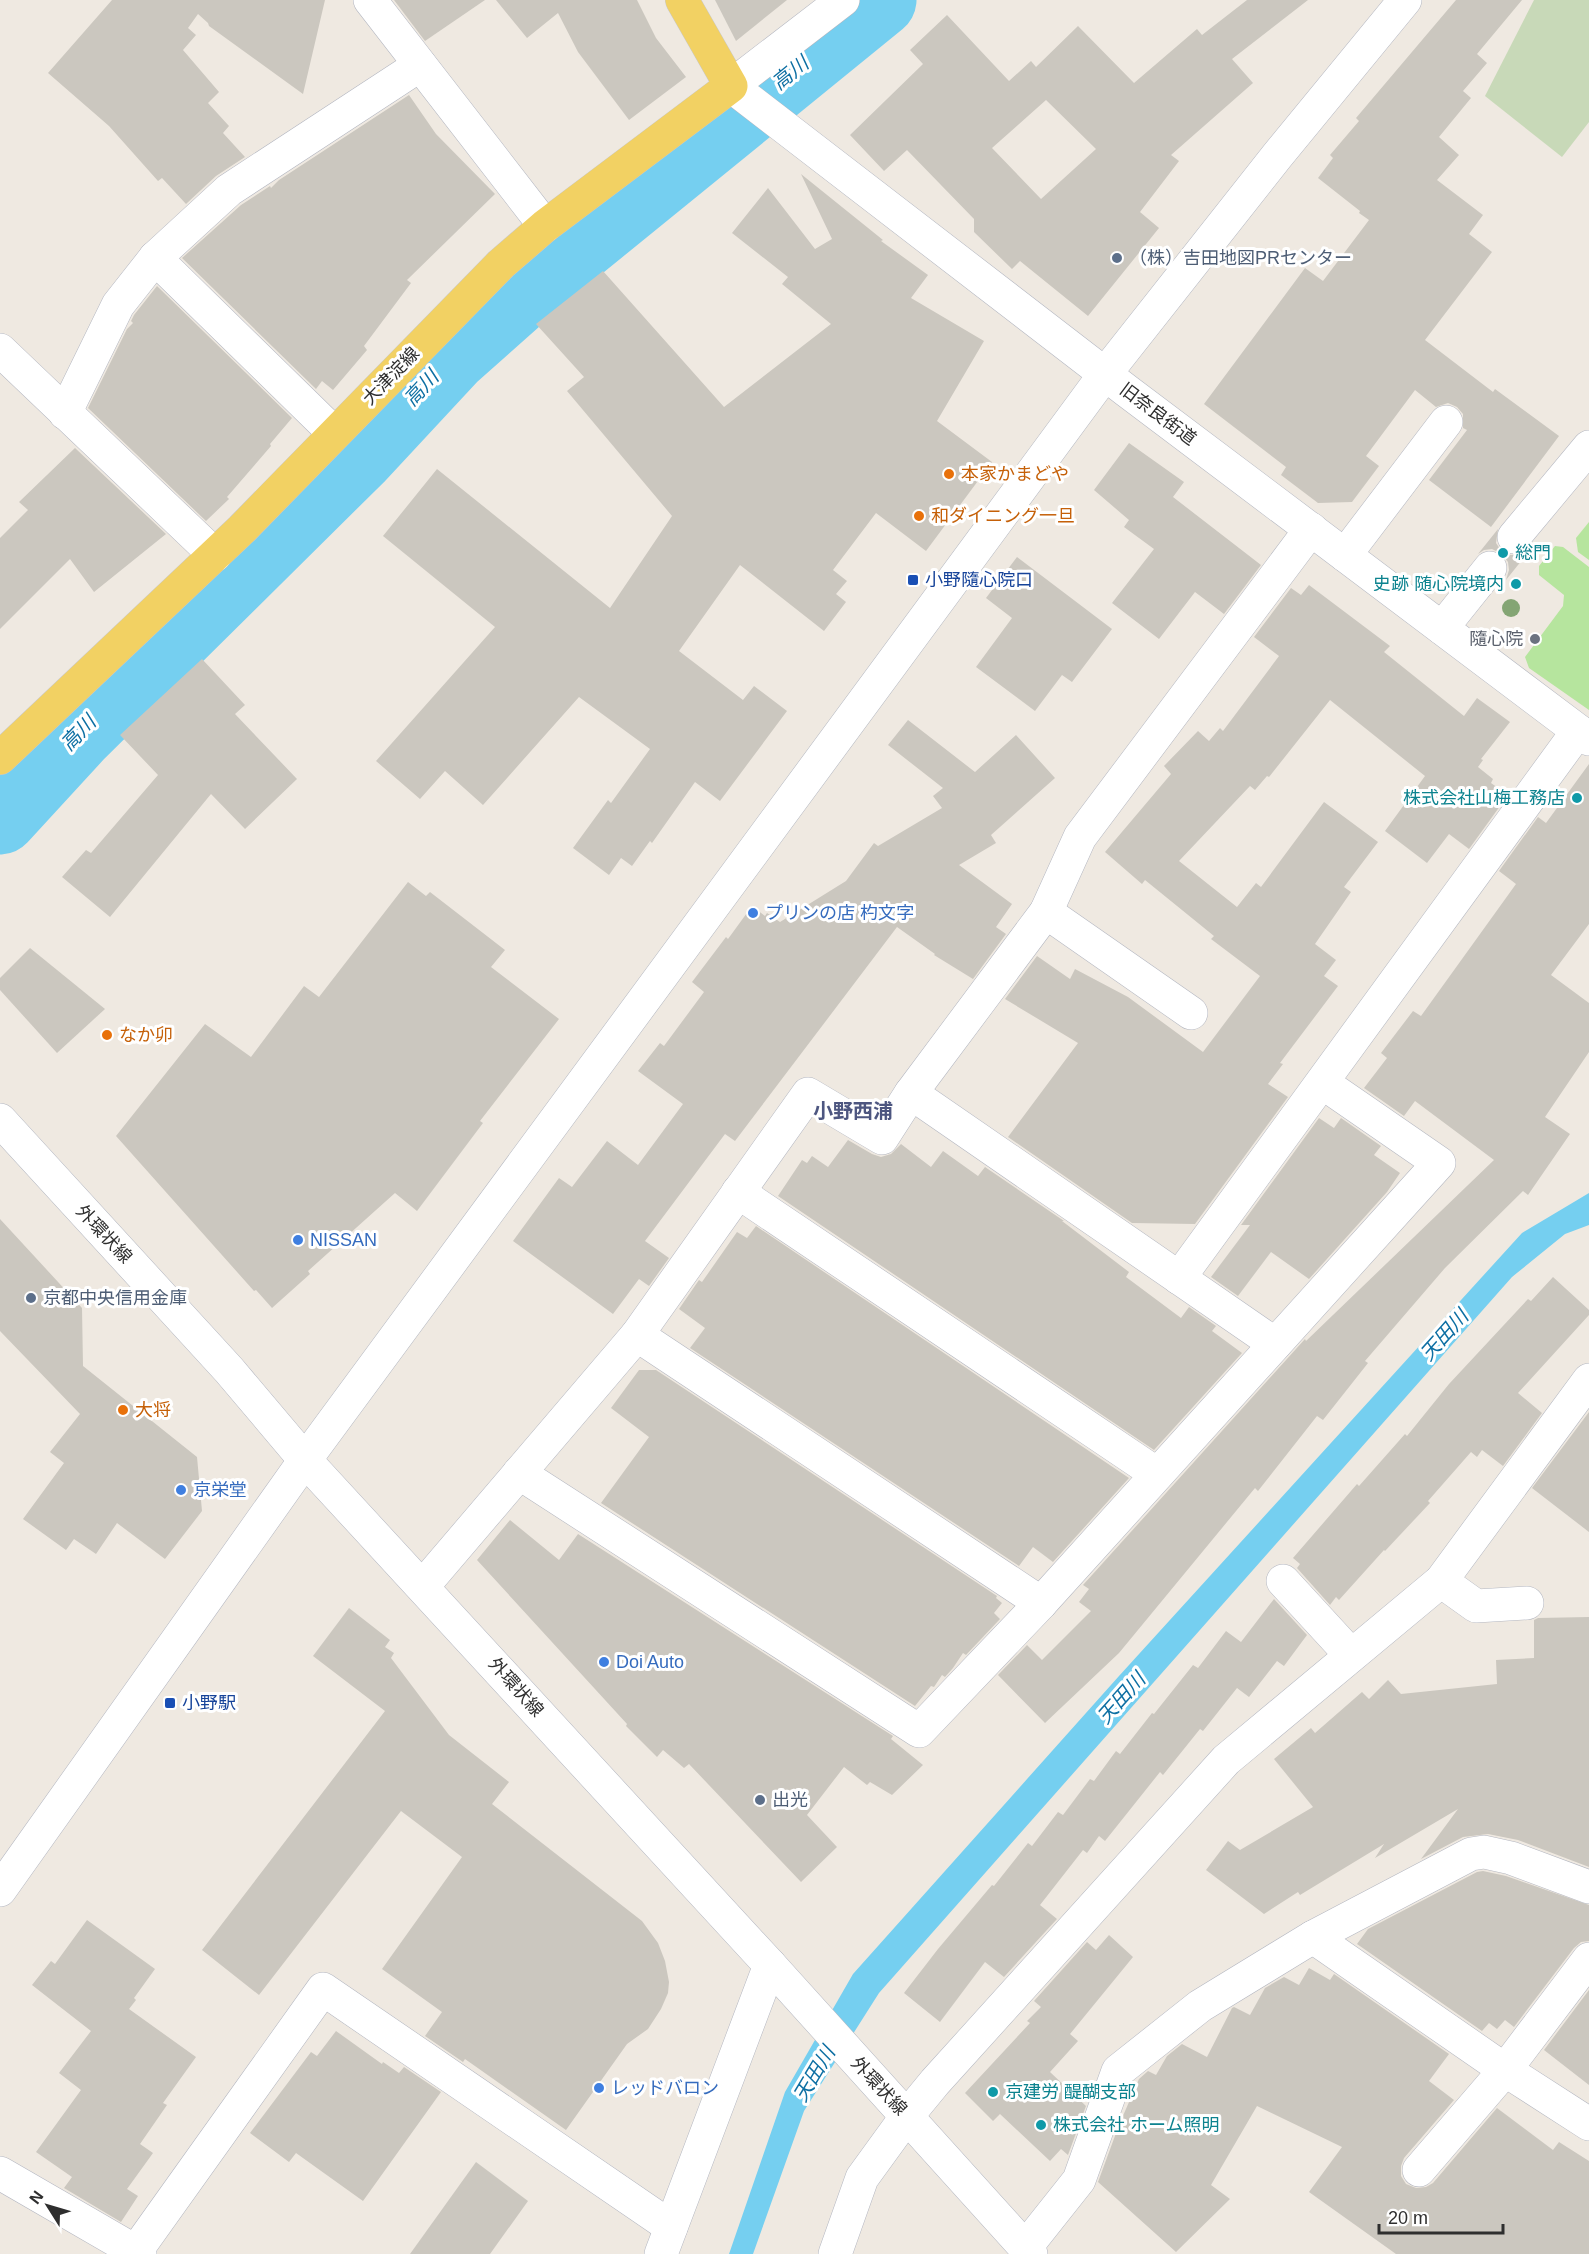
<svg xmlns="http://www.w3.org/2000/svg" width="1589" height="2254" viewBox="0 0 1589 2254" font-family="Arial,'Noto Sans JP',sans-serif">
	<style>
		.green { fill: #b6e59e }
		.cemetery { fill: #c8d9b8 }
		.water { fill: #75cff0 }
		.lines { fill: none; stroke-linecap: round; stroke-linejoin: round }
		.river { stroke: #75cff0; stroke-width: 75 }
		.building { fill: #cbc7bf; fill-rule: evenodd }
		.minor-casing { stroke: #b4b7c1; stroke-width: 34 }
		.major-casing { stroke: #c9c9c9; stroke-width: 34 }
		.minor { stroke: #fff; stroke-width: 33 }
		.major { stroke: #f2d163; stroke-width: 33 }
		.tree { fill: #84a574 }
		.service-dot { fill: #5c6f8a; stroke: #fff; stroke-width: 2 }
		.food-dot { fill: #e8710a; stroke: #fff; stroke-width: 2 }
		.culture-dot { fill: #0f9aa8; stroke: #fff; stroke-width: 2 }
		.transit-dot { fill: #1a4fb4; stroke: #fff; stroke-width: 2 }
		.worship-dot { fill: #6b7280; stroke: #fff; stroke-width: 2 }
		.shop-dot { fill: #3f7fe0; stroke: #fff; stroke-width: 2 }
		.labels { text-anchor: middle; stroke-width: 6; stroke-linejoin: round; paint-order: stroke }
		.service-label { font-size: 18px; fill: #4e5e75; stroke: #fff; text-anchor: start }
		.street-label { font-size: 18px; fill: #2e2e2e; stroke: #fff }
		.food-label { font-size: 18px; fill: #c56008; stroke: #fff; text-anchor: start }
		.culture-label { font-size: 18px; fill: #0d838f; stroke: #fff; text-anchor: start }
		.transit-label { font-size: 18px; fill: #164399; stroke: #fff; text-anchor: start }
		.worship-label { font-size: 18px; fill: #5b616d; stroke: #fff; text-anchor: end }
		.shop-label { font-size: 18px; fill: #366cbe; stroke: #fff; text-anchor: start }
		.water-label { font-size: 20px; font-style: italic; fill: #0d6fa3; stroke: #fff }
		.neighbourhood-label { font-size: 20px; font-weight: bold; fill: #4d5680; stroke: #fff }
	</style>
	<rect width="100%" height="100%" fill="#efe9e1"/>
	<!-- green -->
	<g class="green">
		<polygon points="1589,522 1589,560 1578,552 1576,538"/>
		<polygon points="1555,546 1563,547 1589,567 1589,710 1529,668 1525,657 1563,606 1564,595 1539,575 1539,566"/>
	</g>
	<!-- cemetery -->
	<polygon class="cemetery" points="1534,0 1589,0 1589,122 1562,157 1485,96"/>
	<!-- water -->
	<polygon class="water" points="1589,1193 1589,1225 1565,1234 1512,1277 879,1993 804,2111 753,2254 729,2254 785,2092 853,1974 1119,1676 1522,1233"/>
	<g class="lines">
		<!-- river -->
		<polyline class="river" points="0,817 78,732 359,454 451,355 541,275 879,0"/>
	</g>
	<!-- building -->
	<g class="building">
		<polygon points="112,0 325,0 303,94 209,26 208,23 198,14 188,28 196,35 183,50 219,92 208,103 229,126 223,133 245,157 216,176 186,204 162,178 158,181 109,126 48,73"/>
		<polygon points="394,0 485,0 425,41"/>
		<polygon points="496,0 637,0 656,38 686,77 629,120 578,52 558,13 527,38"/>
		<polygon points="715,0 787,0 736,41"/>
		<path d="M1247 0H1308L1232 59 1253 83 1171 155 1179 161 1140 212 1159 228 1088 316 1020 261 1012 269 974 232V219L907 150 884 171 850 135 923 64 910 50 947 15 1009 81 1031 61 1036 67 1078 26 1134 83 1197 29 1202 35ZM1046 100 1096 149 1041 199 992 148Z"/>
		<polygon points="1456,0 1522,0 1477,54 1487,63 1463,91 1471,98 1439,137 1459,155 1437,180 1483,215 1469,234 1492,252 1425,340 1493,392 1495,389 1559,436 1491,527 1429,480 1467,430 1463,428 1463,414 1457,407 1448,403 1436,407 1415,390 1366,456 1379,466 1352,502 1318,503 1281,475 1286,467 1204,404 1305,268 1323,281 1369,220 1359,213 1360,211 1318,178 1333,158 1330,155 1359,121 1356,118"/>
		<polygon points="409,95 436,134 495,194 407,280 411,283 364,346 367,350 333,390 322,381 316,389 182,258 241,205 270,186 271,188 279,180"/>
		<polygon points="801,174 883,240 881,241 928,275 911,298 984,341 937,421 992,462 926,551 876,513 833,570 847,581 836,594 846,602 824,631 740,565 679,651 743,700 754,686 787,711 720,801 695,782 652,843 650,841 632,866 621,858 609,875 573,848 608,800 611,803 650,749 579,697 483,805 445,771 420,799 376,761 495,627 383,536 437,469 610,608 672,516 567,391 584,377 536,324 603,271 724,407 831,324 782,284 788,277 732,233 768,188 815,249 832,239"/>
		<polygon points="157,286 292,418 270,444 271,446 227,497 229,499 206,521 88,408 127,329 133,323 131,321 134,315"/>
		<polygon points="1129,443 1184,482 1173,497 1261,565 1224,614 1195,592 1159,639 1112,603 1154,549 1124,527 1129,520 1094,490"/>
		<polygon points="75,448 166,534 94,592 70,559 0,629 0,538 28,510 19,502"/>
		<polygon points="1498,529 1496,543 1502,552 1511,555 1521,554 1529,549 1530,550 1506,580 1509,570 1508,562 1502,554 1492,549 1484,550 1478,554"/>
		<polygon points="1017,557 1112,629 1072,682 1062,675 1035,711 976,667 1012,618 986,598"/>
		<polygon points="1309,585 1390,646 1384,652 1464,716 1477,698 1510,722 1481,759 1483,760 1478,767 1493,779 1491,783 1508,795 1469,849 1449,834 1427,863 1385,831 1425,776 1330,700 1269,777 1267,776 1255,790 1250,786 1179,861 1237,907 1256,883 1261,887 1324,802 1378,842 1344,887 1351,892 1315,944 1336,960 1324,976 1338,986 1280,1063 1283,1064 1268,1084 1288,1097 1195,1224 1132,1223 1008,1137 1078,1043 1005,999 1037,956 1070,979 1075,969 1128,997 1203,1052 1260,976 1211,939 1214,936 1145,880 1142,884 1105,852 1171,774 1164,766 1198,731 1209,741 1220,728 1223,731 1279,656 1254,637 1291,588 1301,595"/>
		<polygon points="202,659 245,705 235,714 297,779 245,829 211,794 110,917 62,877 86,850 91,853 158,775 120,735"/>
		<polygon points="908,720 975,772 1016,735 1055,778 991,835 996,843 959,865 1012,904 996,927 1006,934 973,979 934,955 935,954 897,927 735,1141 725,1134 645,1241 669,1258 649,1286 639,1279 613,1314 513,1241 559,1178 572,1187 607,1141 638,1165 683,1104 638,1071 660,1043 664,1046 704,992 692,982 726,937 728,939 752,906 765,916 767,913 780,922 846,881 874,843 878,846 942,808 933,796 943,788 888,745"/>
		<polygon points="1589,764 1589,924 1551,975 1589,1003 1589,1052 1545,1117 1570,1134 1528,1195 1523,1191 1445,1268 1365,1361 1368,1363 1323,1420 1317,1416 1258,1491 1255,1488 1119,1653 1045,1723 998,1675 1027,1645 1042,1660 1091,1611 1079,1602 1089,1589 1083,1585 1305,1339 1306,1341 1494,1160 1415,1101 1404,1116 1364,1088 1387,1058 1381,1053 1413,1011 1421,1016 1516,884 1499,871 1538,817 1546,823"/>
		<polygon points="408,882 426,896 430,892 505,950 491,967 559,1019 480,1121 483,1123 417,1211 395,1193 308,1271 310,1274 272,1308 256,1290 254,1291 116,1136 205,1024 251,1057 304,986 319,997"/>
		<polygon points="30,948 105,1009 57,1053 0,990 0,978"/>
		<polygon points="1319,1118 1334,1128 1341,1118 1381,1146 1374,1155 1400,1173 1387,1192 1309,1279 1271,1252 1238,1296 1211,1277 1250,1225 1241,1225"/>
		<polygon points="848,1140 872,1154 881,1157 891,1154 901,1144 931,1167 943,1151 978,1176 985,1167 1064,1221 1062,1221 1129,1272 1126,1277 1181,1318 1189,1307 1216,1326 1212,1331 1242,1353 1154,1450 778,1196 802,1160 807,1163 812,1156 828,1167"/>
		<polygon points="0,1219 82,1308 83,1366 197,1457 202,1511 165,1559 117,1523 96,1554 74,1539 66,1550 23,1519 64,1463 50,1452 80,1414 0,1331"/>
		<polygon points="756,1226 1129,1478 1053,1562 1033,1547 1019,1566 690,1348 705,1328 679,1309 699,1280 702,1282 737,1232 747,1238"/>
		<polygon points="1553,1277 1589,1310 1589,1315 1518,1393 1542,1413 1503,1466 1482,1450 1477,1457 1471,1452 1428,1501 1430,1503 1385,1551 1384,1550 1339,1600 1336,1597 1330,1605 1297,1568 1300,1564 1293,1558 1357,1484 1359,1486 1405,1434 1407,1436 1449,1384 1528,1299 1531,1301"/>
		<polygon points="639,1370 656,1370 997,1596 996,1598 1002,1603 994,1613 1000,1619 966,1655 963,1653 953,1668 945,1677 942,1675 934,1687 931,1686 915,1706 601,1503 649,1437 611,1408"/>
		<polygon points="1589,1412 1589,1532 1532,1488"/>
		<polygon points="510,1520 559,1560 578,1534 893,1736 891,1739 923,1765 892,1795 870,1782 867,1785 844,1767 807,1815 837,1847 801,1882 689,1764 684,1768 663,1750 657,1757 626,1726 627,1724 477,1560"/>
		<polygon points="1274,1599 1307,1635 1284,1666 1277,1661 1249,1697 1237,1688 1203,1731 1200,1729 1163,1775 1160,1772 1105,1841 1099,1836 1087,1853 1083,1850 1040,1905 1057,1919 1004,1977 985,1962 940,2022 904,1993 938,1949 992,1885 994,1886 1028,1843 1032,1846 1058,1812 1063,1815 1090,1779 1094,1781 1116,1751 1120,1754 1152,1713 1154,1714 1193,1665 1198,1668 1226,1631 1241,1642"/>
		<polygon points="349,1608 390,1640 385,1647 394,1653 391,1658 449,1735 509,1782 492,1804 642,1921 658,1943 665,1961 669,1982 668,1993 661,2009 648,2029 627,2044 566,2130 465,2059 463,2062 425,2036 442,2012 382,1969 462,1857 401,1811 259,1995 202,1950 385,1711 313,1656"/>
		<polygon points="1589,1617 1589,1867 1518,1840 1488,1834 1463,1837 1421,1859 1458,1809 1375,1858 1384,1844 1300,1895 1298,1892 1264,1914 1206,1870 1228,1841 1240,1850 1313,1807 1274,1759 1311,1728 1315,1733 1362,1692 1369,1699 1388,1680 1401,1694 1497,1684 1496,1660 1534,1658 1534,1620 1538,1618"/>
		<polygon points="1483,1871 1506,1876 1589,1905 1589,1941 1581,1942 1574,1948 1514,2027 1505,2020 1497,2029 1489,2023 1482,2031 1357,1944 1368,1929 1477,1872"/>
		<polygon points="87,1920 155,1969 134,1998 136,2000 129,2009 196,2057 163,2103 167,2105 140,2144 153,2153 127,2189 138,2196 121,2222 64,2188 72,2177 36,2152 81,2090 59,2073 91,2031 32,1985 51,1961 55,1964"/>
		<polygon points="1109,1935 1133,1957 1070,2034 1078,2041 1050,2072 1086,2106 1068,2155 1061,2149 1050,2161 1000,2114 993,2121 965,2093 1030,2023 1027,2021 1041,2007 1034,2001 1087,1942 1096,1950"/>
		<polygon points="1309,1968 1330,1980 1334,1974 1449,2054 1429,2081 1454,2100 1404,2158 1401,2166 1401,2176 1406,2184 1416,2188 1426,2187 1433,2183 1497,2108 1553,2150 1559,2142 1589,2161 1589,2254 1396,2254 1309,2192 1342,2147 1257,2106 1211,2185 1230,2199 1176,2252 1098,2182 1119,2125 1139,2079 1148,2071 1156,2075 1167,2056 1182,2044 1207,2057 1232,2008 1234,2007 1250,2015 1265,1988 1284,1977 1299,1985"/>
		<polygon points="1589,1990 1589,2085 1544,2050"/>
		<polygon points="336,2031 382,2064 383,2062 399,2073 404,2067 441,2092 363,2201 296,2153 289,2162 250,2133 311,2052 317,2056"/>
		<polygon points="476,2162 528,2201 490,2254 410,2254"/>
	</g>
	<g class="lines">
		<!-- minor casing -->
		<g class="minor-casing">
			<g id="minor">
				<polyline points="370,0 545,226"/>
				<polyline points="843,0 731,86 1127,391 1589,739"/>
				<polyline points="155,258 334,433"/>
				<polyline points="0,350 215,555"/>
				<polyline points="65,413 118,305 155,258 229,190 420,65"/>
				<polyline points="1514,537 1589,447"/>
				<polyline points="1345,555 1446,422"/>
				<polyline points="1442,628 1490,568"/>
				<polyline points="1046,912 1191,1013"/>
				<polyline points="911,1093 1275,1344"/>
				<polyline points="0,1120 229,1370 305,1460 770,1965 1031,2254"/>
				<polyline points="738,1192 1157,1474"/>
				<polyline points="1179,1278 1578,731"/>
				<polyline points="637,1335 1041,1603"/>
				<polyline points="519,1473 919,1731 1041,1603 1439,1163 1323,1083"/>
				<polyline points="1283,1581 1351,1655"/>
				<polyline points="1441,1581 1476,1606 1527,1603"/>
				<polyline points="423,1586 637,1335 808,1094 882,1138 911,1093 1046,912 1080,837 1311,529"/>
				<polyline points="0,1890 305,1460 1105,374 1277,156 1405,0"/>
				<polyline points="1313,1937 1505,2070 1589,2124"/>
				<polyline points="1419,2170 1505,2070 1589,1959"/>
				<polyline points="0,2173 140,2254"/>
				<polyline points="1025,2248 1079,2180 1118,2071 1200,2006 1313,1937 1471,1854 1484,1852 1511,1858 1589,1887"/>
				<polyline points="136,2251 323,1989 671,2227"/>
				<polyline points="661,2254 770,1965"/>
				<polyline points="835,2254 862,2178 907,2116 935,2082 1226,1760 1441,1581 1589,1380"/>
			</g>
		</g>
		<!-- major casing -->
		<g class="major-casing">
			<polyline id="major" points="0,758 242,529 501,264 545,226 731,86 682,0"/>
		</g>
		<!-- minor -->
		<use href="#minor" class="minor"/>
		<!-- major -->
		<use href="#major" class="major"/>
	</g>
	<!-- trees -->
	<circle class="tree" cx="1511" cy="608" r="9"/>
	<!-- markers -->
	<g class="service-dot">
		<circle cx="1117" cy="258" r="6"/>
		<circle cx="31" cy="1298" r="6"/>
		<circle cx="760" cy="1800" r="6"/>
	</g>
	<g class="food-dot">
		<circle cx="949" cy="474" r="6"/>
		<circle cx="919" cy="516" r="6"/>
		<circle cx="107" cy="1035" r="6"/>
		<circle cx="123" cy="1410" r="6"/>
	</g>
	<g class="culture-dot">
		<circle cx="1503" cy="553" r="6"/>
		<circle cx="1516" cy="584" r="6"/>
		<circle cx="1577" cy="798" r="6"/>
		<circle cx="993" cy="2092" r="6"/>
		<circle cx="1041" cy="2125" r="6"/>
	</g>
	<g class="transit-dot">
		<rect x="907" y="574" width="12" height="12" rx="3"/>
		<rect x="164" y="1697" width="12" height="12" rx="3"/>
	</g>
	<circle class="worship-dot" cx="1535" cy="639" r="6"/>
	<g class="shop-dot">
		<circle cx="753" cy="913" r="6"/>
		<circle cx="298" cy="1240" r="6"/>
		<circle cx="181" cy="1490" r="6"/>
		<circle cx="604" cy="1662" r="6"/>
		<circle cx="599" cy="2088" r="6"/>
	</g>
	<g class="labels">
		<!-- service labels -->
		<g class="service-label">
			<text x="1129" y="264">（株）吉田地図PRセンター</text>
			<text x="43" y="1304">京都中央信用金庫</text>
			<text x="772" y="1806">出光</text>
		</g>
		<!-- street labels -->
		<g class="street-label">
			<text transform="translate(391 376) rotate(-46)" y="6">大津淀線</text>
			<text transform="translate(1158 414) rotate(37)" y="6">旧奈良街道</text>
			<text transform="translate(104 1234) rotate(47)" y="6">外環状線</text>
			<text transform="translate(516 1687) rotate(48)" y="6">外環状線</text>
			<text transform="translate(879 2086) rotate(47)" y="6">外環状線</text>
		</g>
		<!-- food labels -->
		<g class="food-label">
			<text x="961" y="480">本家かまどや</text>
			<text x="931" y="522">和ダイニング一旦</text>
			<text x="119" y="1041">なか卯</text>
			<text x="135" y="1416">大将</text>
		</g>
		<!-- culture labels -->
		<g class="culture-label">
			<text x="1515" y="559">総門</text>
			<text x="1504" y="590" text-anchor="end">史跡 随心院境内</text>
			<text x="1565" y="804" text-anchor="end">株式会社山梅工務店</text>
			<text x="1005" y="2098">京建労 醍醐支部</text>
			<text x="1053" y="2131">株式会社 ホーム照明</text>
		</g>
		<!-- transit labels -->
		<g class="transit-label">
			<text x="925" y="586">小野隨心院口</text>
			<text x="182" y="1709">小野駅</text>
		</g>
		<!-- worship labels -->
		<g class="worship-label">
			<text x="1523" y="645">隨心院</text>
		</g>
		<!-- shop labels -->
		<g class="shop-label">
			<text x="765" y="919">プリンの店 杓文字</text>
			<text x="310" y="1246">NISSAN</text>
			<text x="193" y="1496">京栄堂</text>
			<text x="616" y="1668">Doi Auto</text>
			<text x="611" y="2094">レッドバロン</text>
		</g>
		<!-- water labels -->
		<g class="water-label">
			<text transform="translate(790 73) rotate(-39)" y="7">高川</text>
			<text transform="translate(421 388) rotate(-47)" y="7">高川</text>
			<text transform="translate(78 733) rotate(-46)" y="7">高川</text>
			<text transform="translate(1444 1335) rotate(-48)" y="7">天田川</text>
			<text transform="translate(1121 1698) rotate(-48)" y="7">天田川</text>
			<text transform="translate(814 2074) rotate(-59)" y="7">天田川</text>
		</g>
		<!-- neighbourhood labels -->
		<g class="neighbourhood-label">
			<text x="853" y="1118">小野西浦</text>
		</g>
	</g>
	<!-- north arrow -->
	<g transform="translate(48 2206) rotate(307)" stroke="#ffffff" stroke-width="4.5" paint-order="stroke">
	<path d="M0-4.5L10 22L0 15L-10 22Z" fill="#2e2e2e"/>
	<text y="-9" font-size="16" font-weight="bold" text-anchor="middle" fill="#2e2e2e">N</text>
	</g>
	<!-- scale -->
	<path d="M1379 2224v9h124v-9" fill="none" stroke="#2e2e2e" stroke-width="3"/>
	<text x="1388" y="2224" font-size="18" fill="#2e2e2e" stroke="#ffffff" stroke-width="4.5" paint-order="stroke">20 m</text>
</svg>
